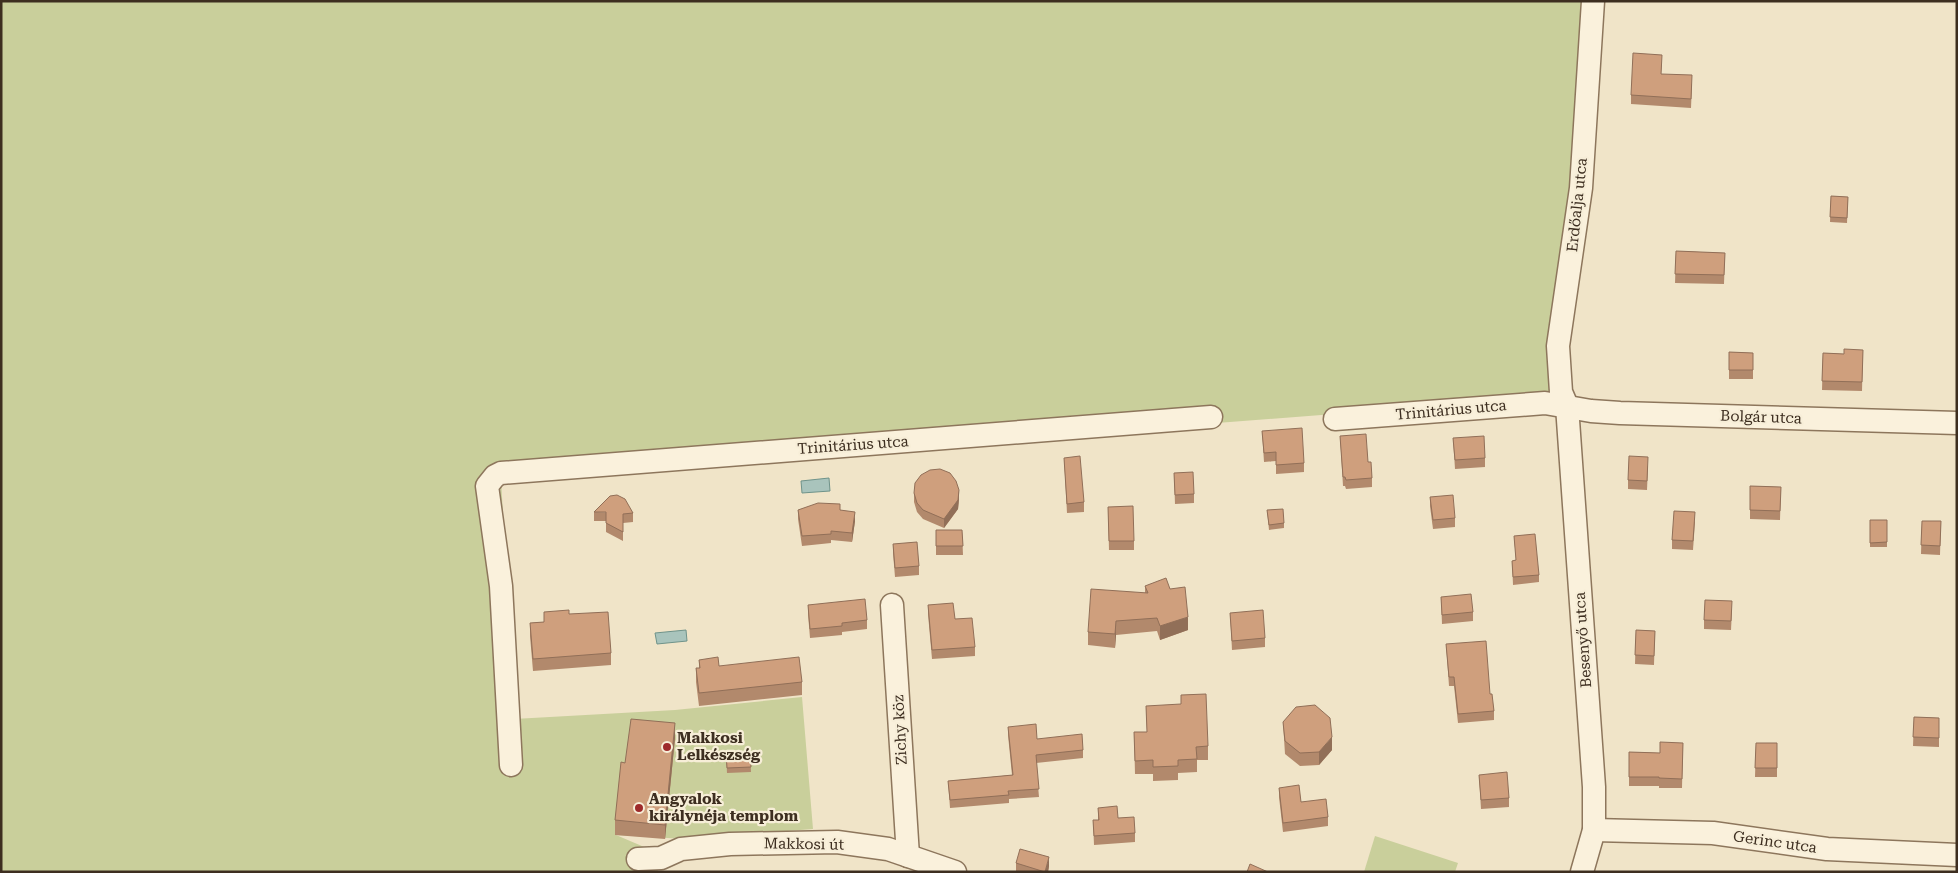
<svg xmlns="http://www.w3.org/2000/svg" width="1958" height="873" viewBox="0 0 1958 873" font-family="'Roboto Serif',serif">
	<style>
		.green { fill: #c9cf9b }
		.water { fill: #a9c4bc; stroke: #6f938a }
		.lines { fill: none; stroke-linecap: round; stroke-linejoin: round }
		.street-casing { stroke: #8d765c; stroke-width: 25 }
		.street { stroke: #faf1dc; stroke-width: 22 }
		.wall { fill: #b2896c }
		.shaded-wall { fill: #916f58 }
		.building { fill: #cf9f7d; stroke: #916f58 }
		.poi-dot { fill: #9e2a2b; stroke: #f7eed8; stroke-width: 2 }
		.labels { text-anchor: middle; stroke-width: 4.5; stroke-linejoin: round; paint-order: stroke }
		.street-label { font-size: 15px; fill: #3d2e20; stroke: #f7eed8 }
		.poi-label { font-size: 15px; font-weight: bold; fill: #3d2e20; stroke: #f7eed8; text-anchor: start }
	</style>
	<rect width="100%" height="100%" fill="#f0e4c8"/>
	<!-- green -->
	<g class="green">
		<polygon points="1,1 1593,1 1561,392 1334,414 501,478 514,719 675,710 802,697 813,829 685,839 616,835 656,852 658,872 1,872"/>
		<polygon points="1375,836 1458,863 1455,872 1364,872"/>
	</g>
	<!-- water -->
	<g class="water">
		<polygon points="829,478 830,491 802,493 801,481"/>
		<polygon points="686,630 687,641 657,644 655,633"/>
	</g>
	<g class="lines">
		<!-- street casing -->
		<g class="street-casing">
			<g id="street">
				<polyline points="1335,419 1545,403 1591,411 1620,413 1957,423"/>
				<polyline points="892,605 908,856"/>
				<polyline points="511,765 501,586 487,486 495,476 501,473 1211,417"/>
				<polyline points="1594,830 1713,833 1827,849 1957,855"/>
				<polyline points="638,859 661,858 681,849 730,844 837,842 888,849 955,872"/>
				<polyline points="1582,872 1594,830 1594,787 1567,406 1561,392 1558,346 1581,188 1593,1"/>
			</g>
		</g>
		<!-- street -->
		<use href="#street" class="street"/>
	</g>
	<!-- wall -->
	<g class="wall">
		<polygon points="1662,64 1661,74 1692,84 1691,108 1631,104 1631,95"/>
		<polygon points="1831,196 1848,197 1847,223 1830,222"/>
		<polygon points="1676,251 1725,253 1724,284 1675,283"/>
		<polygon points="1863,350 1862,391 1822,390 1823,353 1844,354"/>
		<polygon points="1729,352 1753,353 1753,379 1729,379"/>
		<polygon points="1262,431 1304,463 1304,472 1276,474 1276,461 1264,462"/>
		<polygon points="1340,436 1368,462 1372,478 1372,487 1346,489 1345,486 1343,486"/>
		<polygon points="1453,438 1485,458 1485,467 1455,469"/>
		<polygon points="1064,458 1084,502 1084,512 1067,513"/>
		<polygon points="1648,466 1647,490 1628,489 1628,480"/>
		<polygon points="1174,473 1194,494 1194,503 1175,504"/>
		<polygon points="1750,486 1781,487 1780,520 1750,519"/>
		<polygon points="914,493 959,499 958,509 944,528 923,519 917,512 914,502"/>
		<polygon points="1430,497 1455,518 1455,527 1433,529 1430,506"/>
		<polygon points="1108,507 1134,541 1134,550 1109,550"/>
		<polygon points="798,510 840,510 855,521 852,542 831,540 831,543 802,546 798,519"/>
		<polygon points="1267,510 1284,523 1284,528 1269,530"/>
		<polygon points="594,512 633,513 633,522 623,523 623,541 606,532 606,521 594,521"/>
		<rect x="1870" y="520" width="17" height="27"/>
		<polygon points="1695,521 1693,550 1672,549 1672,540"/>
		<polygon points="1922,521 1941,521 1940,555 1921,554"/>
		<polygon points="936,530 962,530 963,555 936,555"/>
		<polygon points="1514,536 1539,575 1539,582 1513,585 1512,561 1516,560"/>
		<polygon points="893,544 919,566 919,575 895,577 893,553"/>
		<polygon points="1145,586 1170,589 1188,630 1160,640 1157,631 1116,635 1115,648 1088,645 1088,632 1145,593"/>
		<polygon points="1441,597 1473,612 1473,621 1442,624"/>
		<polygon points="808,605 867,620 867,629 842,632 842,635 810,638 808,614"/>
		<polygon points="928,605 955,619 975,647 975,656 932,659 928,614"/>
		<polygon points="1732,610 1731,630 1704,629 1704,620"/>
		<polygon points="544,612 569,614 611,653 611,665 533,671 530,636 530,623 544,622"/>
		<polygon points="1230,613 1265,638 1265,647 1232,650"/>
		<polygon points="1636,630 1655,631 1654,665 1635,664"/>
		<polygon points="1446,644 1490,694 1494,711 1494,720 1458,723 1454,686 1449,686"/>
		<polygon points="699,660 719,666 802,682 802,695 699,706 696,682 696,668 699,668"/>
		<polygon points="1146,706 1208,746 1208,760 1197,760 1197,772 1178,773 1178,780 1153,781 1153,774 1135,774 1134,732 1147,732"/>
		<polygon points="1914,717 1939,718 1939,747 1913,746"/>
		<polygon points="1283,722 1332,750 1319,765 1300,766 1285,754"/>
		<polygon points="1008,727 1037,739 1083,750 1083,758 1036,763 1039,797 1009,799 1009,803 950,808 948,781 1012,775 1008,735"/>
		<polygon points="675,738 665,839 615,835 615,820 625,763"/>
		<polygon points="1683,743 1682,788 1659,788 1659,786 1629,786 1629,752 1660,753"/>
		<polygon points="1756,743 1777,743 1777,777 1755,777"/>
		<polygon points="750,752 751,772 727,773 726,753"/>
		<polygon points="1479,775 1509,798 1509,807 1481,809"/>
		<polygon points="1279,788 1301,802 1328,817 1328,826 1283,832 1279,797"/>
		<polygon points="1098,808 1118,818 1135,833 1135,842 1094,845 1093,820 1098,820"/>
		<polygon points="1016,863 1049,866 1048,872 1016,872"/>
	</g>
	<!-- shaded-wall -->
	<g class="shaded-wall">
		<polygon points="959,490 959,499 958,509 944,528 944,519"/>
		<polygon points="855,512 855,521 852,542 852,533"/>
		<polygon points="1188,617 1188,630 1160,640 1160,626"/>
		<polygon points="1116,621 1116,635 1115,648 1115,634"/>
		<polygon points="675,723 675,738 665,839 665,825"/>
		<polygon points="1332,737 1332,750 1319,765 1319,752"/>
		<polygon points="1049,857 1049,866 1048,872 1045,872"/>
	</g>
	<!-- building -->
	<g class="building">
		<polygon points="1633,53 1662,55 1661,74 1692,75 1691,99 1631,95"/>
		<polygon points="1831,196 1848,197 1847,218 1830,217"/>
		<polygon points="1676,251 1725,253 1724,275 1675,274"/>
		<polygon points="1844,349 1863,350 1862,382 1822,381 1823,353 1844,354"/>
		<polygon points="1729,352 1753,353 1753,370 1729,370"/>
		<polygon points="1302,428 1304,463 1276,465 1276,452 1264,453 1262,431"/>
		<polygon points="1366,434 1368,462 1371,462 1372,478 1346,480 1345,477 1343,477 1340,436"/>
		<polygon points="1484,436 1485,458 1455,460 1453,438"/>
		<polygon points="1080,456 1084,502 1067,504 1064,458"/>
		<polygon points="1629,456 1648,457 1647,481 1628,480"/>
		<polygon points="940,469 950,473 956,481 959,490 958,500 944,519 923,510 917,503 914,493 915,483 921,475 930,470"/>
		<polygon points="1193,472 1194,494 1175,495 1174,473"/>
		<polygon points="1750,486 1781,487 1780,511 1750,510"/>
		<polygon points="617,495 625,499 633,513 623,514 623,532 606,523 606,512 594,512 610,496"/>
		<polygon points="1453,495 1455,518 1433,520 1430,497"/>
		<polygon points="818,503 840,504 840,510 855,512 852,533 831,531 831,534 802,536 798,510"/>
		<polygon points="1133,506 1134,541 1109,541 1108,507"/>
		<polygon points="1283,509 1284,523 1269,525 1267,510"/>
		<polygon points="1674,511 1695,512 1693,541 1672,540"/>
		<polygon points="1870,520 1887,520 1887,542 1870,543"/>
		<polygon points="1922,521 1941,521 1940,546 1921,545"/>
		<polygon points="936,530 962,530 963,546 936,546"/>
		<polygon points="1535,534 1539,575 1513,577 1512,561 1516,560 1514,536"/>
		<polygon points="917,542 919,566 895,568 893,544"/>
		<polygon points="1166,578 1170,589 1185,587 1188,617 1160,626 1157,618 1116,621 1115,634 1088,632 1091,589 1148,593 1145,586"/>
		<polygon points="1471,594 1473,612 1442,615 1441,597"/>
		<polygon points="865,599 867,620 842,623 842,626 810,629 808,605"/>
		<polygon points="1705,600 1732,601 1731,621 1704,620"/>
		<polygon points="953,603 955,619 972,618 975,647 932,650 928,605"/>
		<polygon points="569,610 569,614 608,612 611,653 533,659 530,623 544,622 544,612"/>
		<polygon points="1263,610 1265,638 1232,641 1230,613"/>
		<polygon points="1636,630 1655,631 1654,656 1635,655"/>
		<polygon points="1486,641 1490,694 1492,694 1494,711 1458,714 1454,677 1449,677 1446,644"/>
		<polygon points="718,657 719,666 799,657 802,682 699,693 696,668 700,668 699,660"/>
		<polygon points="1206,694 1208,746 1196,747 1197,759 1178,760 1178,766 1153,767 1153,760 1135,761 1134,732 1147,732 1146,706 1181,704 1181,695"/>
		<polygon points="1315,705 1330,718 1332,737 1319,752 1300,753 1285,741 1283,722 1296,707"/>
		<polygon points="1914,717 1939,718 1939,738 1913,737"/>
		<polygon points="631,719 675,723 665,825 615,820 621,762 625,763"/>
		<polygon points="1036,724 1037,739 1082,734 1083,750 1036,755 1039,789 1008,791 1009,795 950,800 948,781 1013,775 1008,727"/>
		<polygon points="1660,742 1683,743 1682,779 1659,778 1659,777 1629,777 1629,752 1660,753"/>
		<polygon points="1756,743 1777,743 1777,768 1755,768"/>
		<polygon points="750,752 751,767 727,768 726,753"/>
		<polygon points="1507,772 1509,798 1481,800 1479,775"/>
		<polygon points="1299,785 1301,802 1326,799 1328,817 1283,823 1279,788"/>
		<polygon points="1117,806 1118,818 1134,817 1135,833 1094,836 1093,820 1099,820 1098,808"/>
		<polygon points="1020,849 1049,857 1045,872 1016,863"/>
		<polygon points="1250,864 1268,872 1247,872"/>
	</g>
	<!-- markers -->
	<g class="poi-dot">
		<circle cx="667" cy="747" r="5"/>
		<circle cx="639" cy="808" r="5"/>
	</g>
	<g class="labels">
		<!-- street labels -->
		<g class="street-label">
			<text transform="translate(1577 205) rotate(-84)" y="5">Erdőalja utca</text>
			<text transform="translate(1451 410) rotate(-5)" y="5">Trinitárius utca</text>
			<text transform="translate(1761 417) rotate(2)" y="5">Bolgár utca</text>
			<text transform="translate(853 445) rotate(-4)" y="5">Trinitárius utca</text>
			<text transform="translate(1583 640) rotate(-94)" y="5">Besenyő utca</text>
			<text transform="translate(900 730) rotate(-93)" y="5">Zichy köz</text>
			<text transform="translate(1775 842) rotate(8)" y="5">Gerinc utca</text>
			<text transform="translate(804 844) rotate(1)" y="5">Makkosi út</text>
		</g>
		<!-- poi labels -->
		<g class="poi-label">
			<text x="677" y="743">Makkosi<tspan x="677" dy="17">Lelkészség</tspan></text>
			<text x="649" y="804">Angyalok<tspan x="649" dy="17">királynéja templom</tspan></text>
		</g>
	</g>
	<!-- border -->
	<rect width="1958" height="873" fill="none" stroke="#3d2e20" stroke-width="5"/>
</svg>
